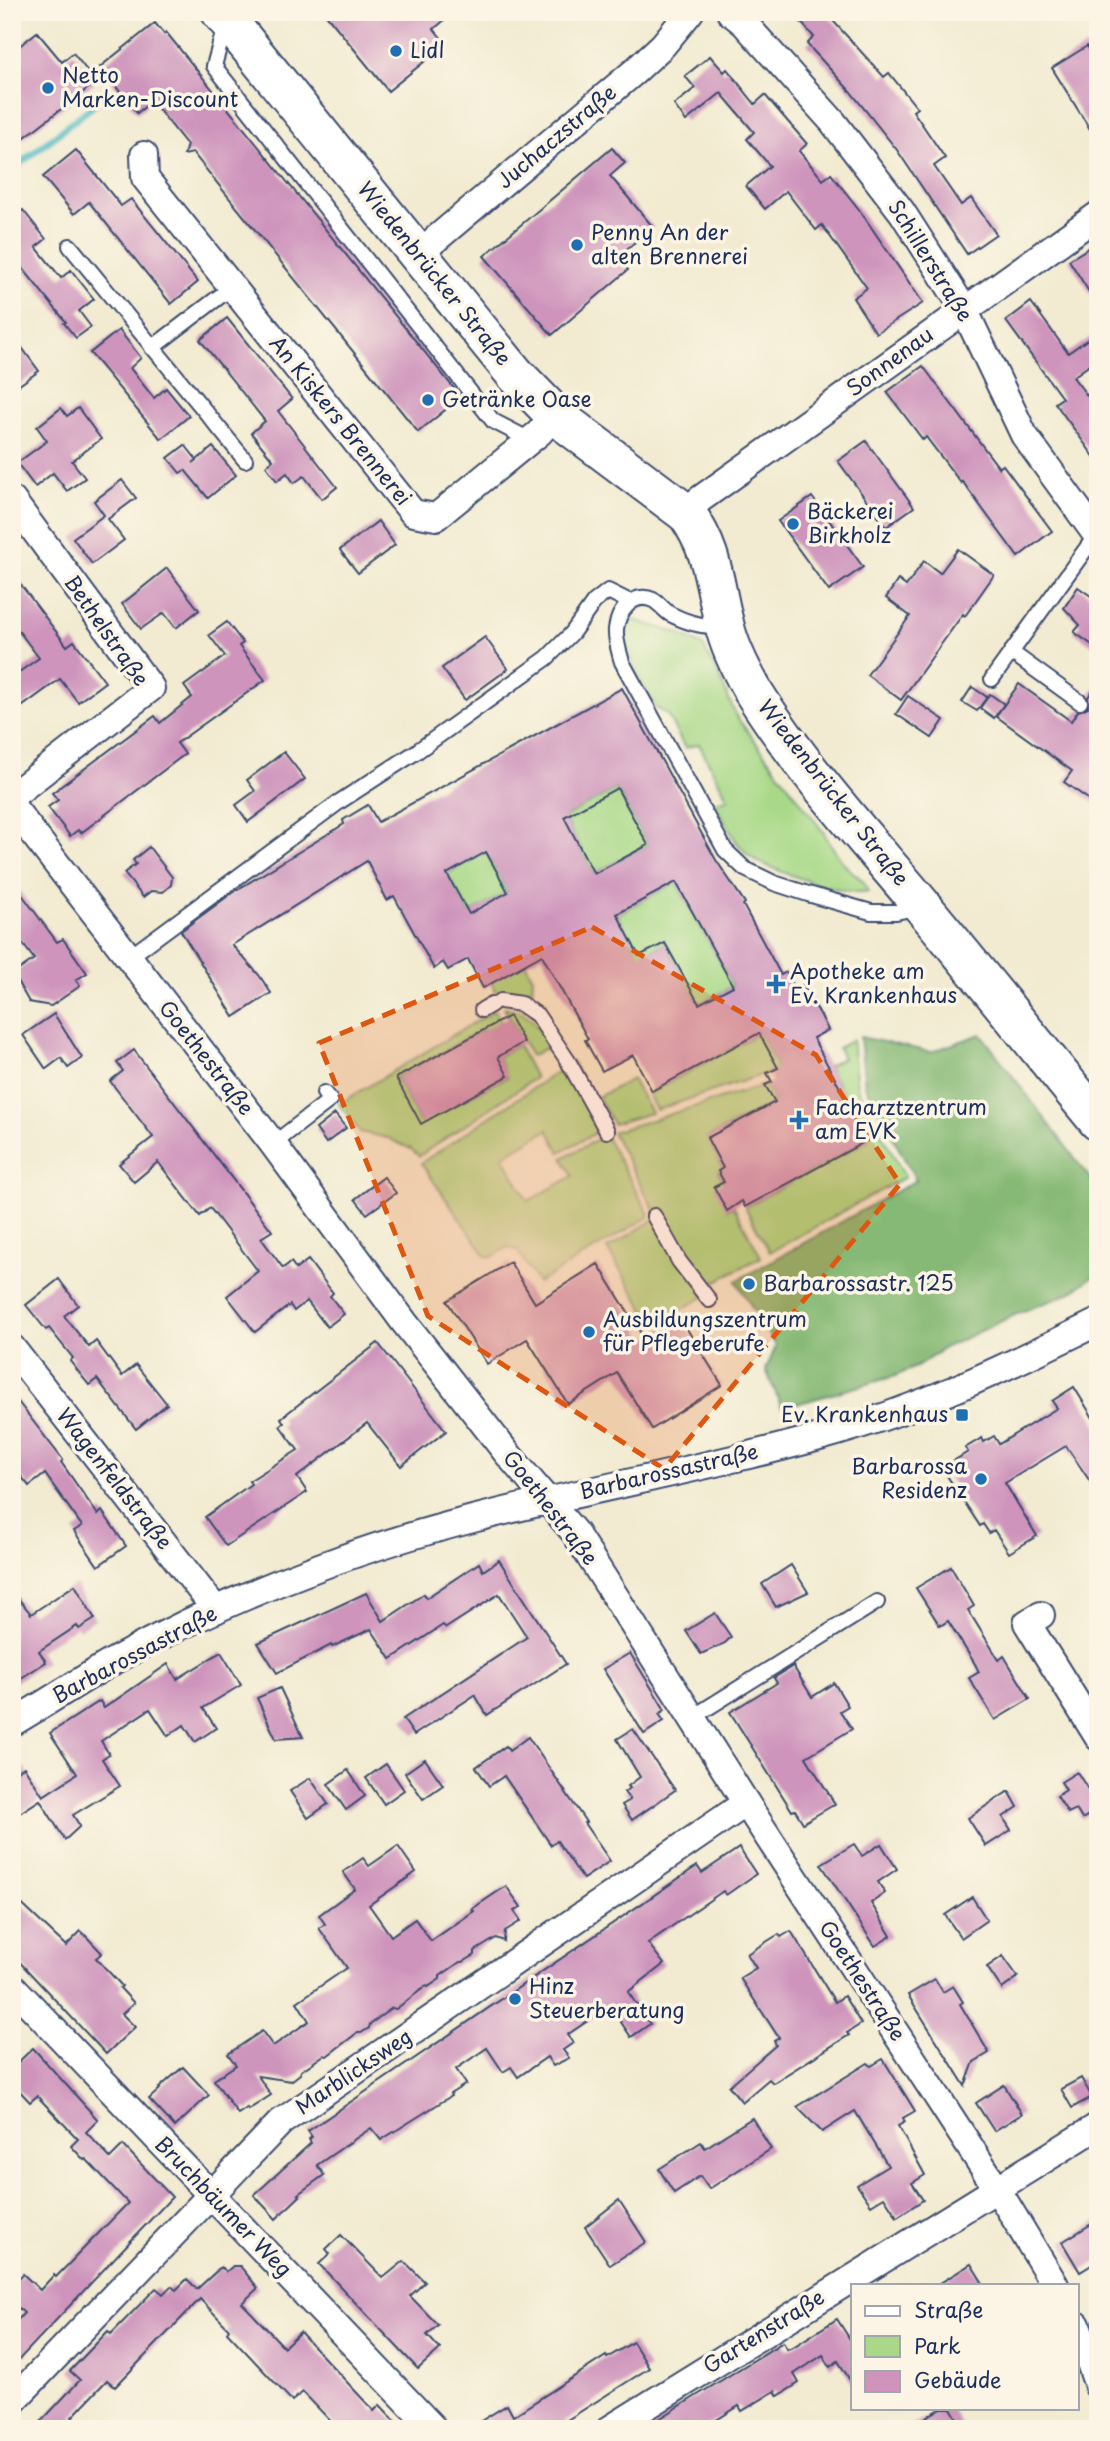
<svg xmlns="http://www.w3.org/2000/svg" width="1110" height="2441" viewBox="0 0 1110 2441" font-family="'Playpen Sans',sans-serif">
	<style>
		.green { fill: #a9d988; stroke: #628473; stroke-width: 2 }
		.forest { fill: #86b974; stroke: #507469; stroke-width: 2 }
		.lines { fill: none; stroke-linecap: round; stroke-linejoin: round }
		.stream { stroke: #4bb9c4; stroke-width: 7 }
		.building { fill: #ce94bc; fill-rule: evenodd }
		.lane-casing { stroke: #3b4b6f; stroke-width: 18 }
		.street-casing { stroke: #3b4b6f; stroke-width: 30 }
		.secondary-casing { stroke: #3b4b6f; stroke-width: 42 }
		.lane { stroke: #fff; stroke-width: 14 }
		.street { stroke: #fff; stroke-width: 26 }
		.secondary { stroke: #fff; stroke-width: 38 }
		.marked { fill: #de5710; fill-opacity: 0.2; stroke: #de5710; stroke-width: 5; stroke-dasharray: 14 9; stroke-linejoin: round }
		.poi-dot { fill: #1f6fb2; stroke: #fcf5e5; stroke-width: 2.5 }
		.labels { text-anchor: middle; stroke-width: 7; stroke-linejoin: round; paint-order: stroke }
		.poi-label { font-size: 21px; fill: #1b2f5e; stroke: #fcf5e5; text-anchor: start }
		.street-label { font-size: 21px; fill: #1b2f5e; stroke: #fcf5e5 }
	</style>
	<rect width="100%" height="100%" fill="#fcf5e5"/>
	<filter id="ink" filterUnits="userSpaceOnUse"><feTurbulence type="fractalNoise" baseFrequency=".0143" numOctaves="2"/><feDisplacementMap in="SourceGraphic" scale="14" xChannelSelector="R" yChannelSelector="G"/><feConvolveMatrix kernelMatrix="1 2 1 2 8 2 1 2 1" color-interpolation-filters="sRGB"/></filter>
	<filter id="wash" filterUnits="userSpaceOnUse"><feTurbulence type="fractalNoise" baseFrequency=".00686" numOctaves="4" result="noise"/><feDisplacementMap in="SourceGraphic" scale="28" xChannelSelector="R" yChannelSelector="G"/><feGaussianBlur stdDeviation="1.57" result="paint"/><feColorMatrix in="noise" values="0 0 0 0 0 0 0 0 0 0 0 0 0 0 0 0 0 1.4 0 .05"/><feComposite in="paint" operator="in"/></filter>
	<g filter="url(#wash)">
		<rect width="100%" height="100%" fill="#f2ebd1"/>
		<!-- green -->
		<g class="green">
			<path d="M634 620 677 633 703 646 720 678 736 716 822 830C829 842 836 854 845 865 853 874 866 880 868 891 849 897 768 870 751 857 736 846 729 828 720 813L714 815 708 804 728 799 699 744 685 748 667 714 656 708 632 665 623 640 625 624Z"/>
			<polygon points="617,788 648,845 594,874 564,817"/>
			<polygon points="486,852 508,892 469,914 447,874"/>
			<polygon points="676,882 733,986 699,1004 665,943 639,956 617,914"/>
			<polygon points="518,950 533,977 532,992 547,1018 499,997 484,969"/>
			<path d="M504 1007C531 1011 536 1024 549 1046L531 1056Z"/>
			<polygon points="495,1010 510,1038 482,1030 396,1078 420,1123 507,1077 498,1057 518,1045 535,1078 419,1156 411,1149 388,1138 360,1132 339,1104"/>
			<polygon points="759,1033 778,1068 767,1073 656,1110 648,1094"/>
			<polygon points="852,1040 857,1088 905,1177 770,1252 745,1207 868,1140 828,1066 843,1058 838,1048"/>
			<polygon points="572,1062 607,1127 560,1152 548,1130 503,1156 528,1201 573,1176 563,1158 605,1135 650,1216 538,1283 517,1250 508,1247 492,1257 486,1256 421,1163"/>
			<polygon points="632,1079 651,1113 613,1124 598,1097"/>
			<polygon points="765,1085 775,1102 707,1138 723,1168 718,1171 724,1182 727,1210 734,1207 761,1257 714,1282 707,1295 654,1325 607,1249 658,1217 612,1132"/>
		</g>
		<!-- forest -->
		<polygon class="forest" points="981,1034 1098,1189 1098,1273 1068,1294 1021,1312 944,1348 918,1366 895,1376 782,1408 766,1370 776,1346 736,1281 916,1180 865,1086 860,1037 931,1052"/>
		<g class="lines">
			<!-- stream -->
			<polyline class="stream" points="12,170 94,105 103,94"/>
		</g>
		<g id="blocks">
			<!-- building -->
			<g class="building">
				<polygon points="324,12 454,12 434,29 446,44 388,91"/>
				<polygon points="792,12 825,12 884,77 889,73 917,108 913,111 945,158 934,166 961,205 971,198 996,234 967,254 897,150 850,91 807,44 814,37"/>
				<polygon points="155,23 164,34 166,32 461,397 418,432 193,153 184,155 187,145 152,101 137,113 100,67"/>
				<polygon points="37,32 62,62 73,53 96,82 12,147 12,52"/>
				<polygon points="1087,46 1098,63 1098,142 1052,68"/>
				<polygon points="710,56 724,72 727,69 755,104 765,95 807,144 799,151 823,180 831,174 858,208 923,303 876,333 853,298 867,288 822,225 816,230 786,191 765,209 746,186 770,166 747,139 754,132 721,93 686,121 674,105 695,88 685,76"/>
				<polygon points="612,148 625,163 610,176 653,227 617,257 628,270 552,335 484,256"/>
				<polygon points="76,150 121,206 131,199 198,282 171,304 89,202 74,214 43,177"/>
				<polygon points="23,210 46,239 36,247 61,278 71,270 94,299 79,311 91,327 76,338 64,323 66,322 12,255 12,220"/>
				<polygon points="1098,242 1098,306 1069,260"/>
				<polygon points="1031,302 1068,353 1098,332 1098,359 1073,377 1098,410 1098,462 1055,403 1062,398 1006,321"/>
				<polygon points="227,318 292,399 278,411 337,487 322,499 304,476 294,483 287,473 277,481 266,466 273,460 251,433 265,421 200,340"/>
				<polygon points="119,330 141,358 130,368 154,398 166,388 189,416 161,439 90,353"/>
				<polygon points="12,334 39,371 12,390"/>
				<polygon points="923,366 999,468 1003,465 1052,531 1018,557 962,481 961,483 926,437 923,440 887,392"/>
				<polygon points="61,408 67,416 78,408 101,439 72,461 85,478 67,491 53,473 35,487 17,463 47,441 37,427"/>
				<polygon points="866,441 914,507 886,527 838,461"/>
				<polygon points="185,445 197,460 193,463 213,447 236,475 208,498 185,470 180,473 168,458"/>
				<polygon points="122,480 136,498 108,519 124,540 92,564 73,538 104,515 94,501"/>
				<polygon points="812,497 863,567 829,591 778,521"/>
				<polygon points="378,521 395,545 358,573 340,550"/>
				<polygon points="958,549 994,575 965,616 963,614 901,700 867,675 910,616 886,598 898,580 906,586 924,561 940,573"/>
				<polygon points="167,568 199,610 176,628 164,613 141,629 122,604"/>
				<polygon points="12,573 67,646 74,641 105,682 78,702 60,679 12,714 12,677 39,658 12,622"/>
				<polygon points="1078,587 1098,601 1098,649 1074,632 1080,625 1064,608"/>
				<polygon points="227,622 243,643 239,646 265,680 177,743 185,754 81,833 78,830 70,836 48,807 58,800 52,793 155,716 160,723 192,697 184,686 225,656 209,635"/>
				<polygon points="485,637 508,669 465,700 442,668"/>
				<polygon points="1019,684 1071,721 1078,711 1088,707 1088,697 1098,684 1098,806 1064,782 1072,771 996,716"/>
				<polygon points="972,687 987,697 977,711 962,702"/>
				<path d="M622 688 716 860 745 903 743 905 781 975 786 972 795 989 803 985 821 1016 828 1030 813 1038 868 1140 745 1207 742 1201 727 1211 714 1187 724 1182 718 1171 723 1168 707 1138 775 1102 765 1085 772 1082 767 1073 778 1068 759 1033 652 1091 633 1055 602 1071 585 1040 588 1039 542 955 483 988 468 959 448 970 443 962 434 969 394 896 387 900 367 861 232 945 259 975 271 993 234 1017 181 931 232 893 344 824 343 820 368 805 378 822ZM617 788 648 845 594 874 564 817ZM486 852 508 892 469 914 447 874ZM676 882 733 986 699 1004 665 943 639 956 617 914Z"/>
				<polygon points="990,694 1004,704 994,718 980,708"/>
				<polygon points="908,696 944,720 932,738 896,714"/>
				<polygon points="284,752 305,779 248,822 236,805 255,791 247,780"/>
				<polygon points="149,847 172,877 171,885 163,892 151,891 143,897 124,873 136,864 133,860"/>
				<polygon points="12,881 57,942 63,939 87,973 76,980 80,986 51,1006 29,1002 13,974 34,959 12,929"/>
				<polygon points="54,1014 82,1058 68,1068 61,1058 46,1069 23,1035"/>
				<polygon points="509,1016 524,1042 498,1057 508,1076 421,1124 396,1078"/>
				<polygon points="134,1050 272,1231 261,1238 283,1268 291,1262 296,1269 308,1260 327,1285 333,1293 330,1296 344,1314 327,1327 307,1301 294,1311 290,1305 255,1332 227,1296 258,1271 210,1208 200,1216 158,1162 134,1182 119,1164 153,1137 110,1081 123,1071 117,1063"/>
				<polygon points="335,1114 346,1128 326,1143 316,1129"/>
				<polygon points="384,1177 396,1193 367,1214 355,1199"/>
				<polygon points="510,1262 535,1303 598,1264 645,1340 680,1318 722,1385 652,1429 617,1373 568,1404 527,1339 487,1364 447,1301"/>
				<polygon points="59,1279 78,1305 64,1316 89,1347 96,1341 122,1376 136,1365 167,1404 136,1429 97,1379 89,1385 70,1361 73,1358 49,1328 46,1330 26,1305"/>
				<polygon points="378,1343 446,1431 401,1466 367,1423 297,1477 307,1492 226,1546 205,1517 251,1484 249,1481 298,1450 280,1426 284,1423 281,1418"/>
				<polygon points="1074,1387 1098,1426 1098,1493 1066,1446 1005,1483 1037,1536 1009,1553 994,1530 989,1533 983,1524 980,1526 942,1468 968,1452 965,1448 982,1438 984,1442 994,1436 999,1444 1057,1408 1052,1401"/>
				<polygon points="12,1394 63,1460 61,1462 98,1515 102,1511 126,1546 98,1566 74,1531 82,1526 45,1474 29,1486 12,1465"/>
				<polygon points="499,1560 566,1664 487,1715 475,1695 414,1735 403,1719 527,1637 499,1594 446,1628 443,1625 391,1659 371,1629 332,1647 331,1645 277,1673 258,1643 366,1593 383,1621 424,1594 426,1598 479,1563 483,1571"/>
				<polygon points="791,1565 808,1592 776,1607 762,1584"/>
				<polygon points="951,1567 974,1606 968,1610 999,1660 1004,1656 1030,1699 995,1720 969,1678 979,1672 975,1664 948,1621 940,1626 916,1588"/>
				<polygon points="75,1585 95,1619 79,1629 77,1626 39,1651 46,1662 12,1684 12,1591 31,1614"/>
				<polygon points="715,1613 731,1637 725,1643 701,1654 686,1631"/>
				<polygon points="221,1652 241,1685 203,1708 216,1728 195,1742 184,1725 168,1736 150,1709 101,1741 109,1754 102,1759 120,1786 73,1815 80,1826 65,1840 40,1800 12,1818 12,1774 24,1767 43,1796 77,1774 50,1733 100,1701 104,1708 168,1664 177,1679"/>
				<polygon points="630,1653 665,1710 659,1714 664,1721 644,1734 603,1669"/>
				<polygon points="793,1666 812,1697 834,1683 848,1706 840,1711 852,1729 806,1757 835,1804 803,1823 795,1810 792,1811 730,1712 777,1683 774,1678"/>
				<polygon points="280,1688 303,1737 276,1739 268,1722 257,1698"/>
				<polygon points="633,1729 675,1790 632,1820 622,1805 630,1800 624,1792 630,1788 628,1786 640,1777 617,1739"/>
				<polygon points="528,1737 586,1822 584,1823 610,1861 583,1879 557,1841 551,1845 504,1776 489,1786 476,1767 506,1746 509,1751"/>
				<polygon points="425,1759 443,1785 423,1799 405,1773"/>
				<polygon points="386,1764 404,1790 384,1804 366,1778"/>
				<polygon points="348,1770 365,1796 346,1810 328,1784"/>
				<polygon points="1077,1772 1098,1805 1098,1809 1082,1819 1076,1809 1068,1813 1057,1796 1066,1790 1061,1782"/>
				<polygon points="310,1778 328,1804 308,1818 290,1791"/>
				<polygon points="1009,1791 1018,1807 1003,1817 1011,1830 986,1846 968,1818"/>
				<polygon points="854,1844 862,1856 881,1844 897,1869 878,1882 885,1893 871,1903 891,1936 875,1946 821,1864"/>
				<polygon points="398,1846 416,1872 369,1905 391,1936 415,1919 431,1941 474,1911 472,1909 506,1886 521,1907 514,1911 521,1921 505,1931 504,1941 496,1938 475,1951 475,1955 463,1962 460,1962 440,1976 440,1979 428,1987 426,1986 396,2009 392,2008 370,2024 369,2028 361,2033 357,2033 327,2056 324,2055 301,2071 300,2074 291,2081 258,2076 271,2095 248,2110 247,2108 238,2114 214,2080 236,2065 228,2054 262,2031 273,2046 309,2021 297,2002 347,1968 319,1928 325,1924 319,1915 355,1889 343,1872 363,1858 369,1866"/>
				<polygon points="739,1848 756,1874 726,1895 723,1891 648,1943 664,1964 628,1992 650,2024 631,2037 610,2006 567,2035 573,2043 563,2050 569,2058 553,2066 547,2057 518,2077 511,2067 503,2072 487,2048 456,2069 466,2084 450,2094 451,2096 381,2140 371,2128 317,2165 324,2175 298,2194 300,2196 276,2219 254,2195 311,2143 309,2139 312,2137 308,2131 697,1866 702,1873"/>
				<polygon points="12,1895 66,1946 81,1931 102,1953 96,1958 122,1986 120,1988 134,2003 122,2014 135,2027 106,2054 12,1954"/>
				<polygon points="972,1897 987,1920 961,1938 945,1915"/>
				<polygon points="791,1931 835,2002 844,1996 861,2024 847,2033 849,2035 773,2083 769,2079 742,2102 729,2086 776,2045 774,2041 779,2038 740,1978 756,1968 747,1954 779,1934 781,1937"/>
				<polygon points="1003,1956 1018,1977 1002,1989 987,1967"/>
				<polygon points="935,1979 943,1992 953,1986 963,2002 960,2004 989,2053 974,2062 965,2086 908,1995"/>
				<polygon points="33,2048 98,2120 86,2132 110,2158 123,2145 172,2197 12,2367 12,2326 24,2313 12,2302 12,2285 23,2274 40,2290 54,2275 56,2277 128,2203 86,2159 84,2160 71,2146 78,2139 37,2096 30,2102 12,2083 12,2068"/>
				<polygon points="883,2059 915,2111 903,2118 905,2122 898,2126 925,2175 912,2183 923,2200 897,2217 884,2197 871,2205 857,2185 888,2166 855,2111 822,2132 797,2107 868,2063 871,2066"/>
				<polygon points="183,2067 209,2095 175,2127 149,2099 160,2089 159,2088"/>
				<polygon points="1081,2078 1092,2097 1072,2108 1061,2089"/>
				<polygon points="1004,2085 1022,2114 994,2131 976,2103"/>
				<polygon points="752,2118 771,2149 709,2189 700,2176 674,2193 659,2169 701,2142 705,2148"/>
				<polygon points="619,2200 646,2242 610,2265 585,2227"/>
				<polygon points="1098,2220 1098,2261 1080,2272 1062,2242"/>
				<polygon points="341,2235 383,2278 404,2261 425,2282 410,2296 438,2325 427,2335 440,2349 418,2369 319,2264 330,2254 326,2249"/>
				<polygon points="971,2264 984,2285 937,2285"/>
				<polygon points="233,2266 240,2266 258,2288 242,2303 284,2347 300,2332 374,2411 380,2405 403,2429 338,2429 303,2392 292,2401 227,2332 229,2329 200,2299 115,2387 107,2380 72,2417 85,2429 34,2429 80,2380 70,2371 108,2331 111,2334 156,2288 163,2294 171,2286 176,2290 187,2279 197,2289 221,2267 226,2272"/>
				<polygon points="837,2319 853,2344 853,2385 838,2361 830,2367 823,2355 794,2374 799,2383 778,2396 775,2391 742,2411 739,2406 702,2429 643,2429 783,2342 787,2349 793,2347"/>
				<polygon points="633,2342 649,2368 553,2429 468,2429 507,2405 513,2416 606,2356 607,2358"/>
				<polygon points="942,2408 951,2408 963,2429 906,2429"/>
			</g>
		</g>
	</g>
	<g filter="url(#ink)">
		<use href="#blocks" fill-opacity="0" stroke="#3b4b6f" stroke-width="2"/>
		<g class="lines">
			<!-- lane casing -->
			<g class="lane-casing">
				<g id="lane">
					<polyline points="225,26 214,66 493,421 530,440"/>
					<polyline points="70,246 245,460"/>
					<polyline points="152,348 232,287"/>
					<path d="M723 625C705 629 686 622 670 614 664 610 659 603 653 600 633 591 618 612 616 629 615 640 619 651 622 662L725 850 745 869 774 883 808 894 871 912H896L920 907"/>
					<polyline points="1011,652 1080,702"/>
					<polyline points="992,679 1096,535"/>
					<polyline points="128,958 339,802 416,752 547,658 572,633 594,602 608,591 630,602"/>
					<polyline points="501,1001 521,1004 537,1015 568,1061 607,1131"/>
					<polyline points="482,1010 492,1004"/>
					<polyline points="273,1144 330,1100 324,1093"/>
					<polyline points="654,1216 679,1261 709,1300"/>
					<polyline points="693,1717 877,1602"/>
				</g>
			</g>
			<!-- street casing -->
			<g class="street-casing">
				<g id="street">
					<polyline points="730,12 744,23 833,122 902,212 964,309 1024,435 1098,537"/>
					<polyline points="144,155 145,178 413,513 436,517 539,433 555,415"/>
					<polyline points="417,255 634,72 663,45 690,12"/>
					<polyline points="12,500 151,688 12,796"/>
					<polyline points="687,514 699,500 1098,215"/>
					<polyline points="12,806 273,1144 404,1322 506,1452 575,1533 746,1803 996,2187 1055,2285"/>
					<polyline points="12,1348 216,1610"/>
					<polyline points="1041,1615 1027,1623 1098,1737"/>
					<path d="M12 1723C46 1703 78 1682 112 1662 178 1625 249 1593 319 1567 482 1505 655 1483 823 1436 918 1410 1009 1366 1098 1322"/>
					<polyline points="12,1986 434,2429"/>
					<polyline points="1077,2325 1098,2386"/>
					<polyline points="12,2402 281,2122 746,1803"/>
					<polyline points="610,2429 1098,2126"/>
				</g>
			</g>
			<!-- secondary casing -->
			<g class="secondary-casing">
				<path id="secondary" d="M221 12 515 374 555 415 687 514C714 553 713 579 724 623 729 647 741 670 753 691 797 762 859 831 913 895 976 970 1036 1046 1098 1121"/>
			</g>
			<!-- lane -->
			<use href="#lane" class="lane"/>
			<!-- street -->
			<use href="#street" class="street"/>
			<!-- secondary -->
			<use href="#secondary" class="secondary"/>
		</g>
	</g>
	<!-- marked area -->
	<path class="marked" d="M592 927 816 1055 900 1184 664 1469 428 1316 319 1043Z"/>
	<!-- markers -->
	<g class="poi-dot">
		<circle cx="396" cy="51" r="7"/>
		<circle cx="48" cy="88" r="7"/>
		<circle cx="577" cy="245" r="7"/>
		<circle cx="428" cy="400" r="7"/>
		<circle cx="793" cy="524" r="7"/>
		<path d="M772.5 973.5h7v7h7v7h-7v7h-7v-7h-7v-7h7z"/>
		<path d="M795.5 1109.5h7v7h7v7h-7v7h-7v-7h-7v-7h7z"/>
		<circle cx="749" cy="1284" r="7"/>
		<circle cx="589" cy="1332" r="7"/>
		<rect x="955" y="1408" width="14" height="14" rx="3.5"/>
		<circle cx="981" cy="1479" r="7"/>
		<circle cx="515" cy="1999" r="7"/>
	</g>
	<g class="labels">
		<!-- poi labels -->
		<g class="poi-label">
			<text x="410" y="58">Lidl</text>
			<text x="62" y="83">Netto<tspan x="62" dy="24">Marken-Discount</tspan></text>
			<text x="591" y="240">Penny An der<tspan x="591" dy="24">alten Brennerei</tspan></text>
			<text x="442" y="407">Getränke Oase</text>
			<text x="807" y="519">Bäckerei<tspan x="807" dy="24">Birkholz</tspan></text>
			<text x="790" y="979">Apotheke am<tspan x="790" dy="24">Ev. Krankenhaus</tspan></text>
			<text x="815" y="1115">Facharztzentrum<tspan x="815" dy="24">am EVK</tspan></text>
			<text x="763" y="1291">Barbarossastr. 125</text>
			<text x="603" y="1327">Ausbildungszentrum<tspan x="603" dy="24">für Pflegeberufe</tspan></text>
			<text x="948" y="1422" text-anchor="end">Ev. Krankenhaus</text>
			<text x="967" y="1474" text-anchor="end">Barbarossa<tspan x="967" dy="24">Residenz</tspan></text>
			<text x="529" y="1994">Hinz<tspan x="529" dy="24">Steuerberatung</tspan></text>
		</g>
		<!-- street labels -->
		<g class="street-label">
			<text transform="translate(557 137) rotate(-40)" y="7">Juchaczstraße</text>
			<text transform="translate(930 261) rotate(58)" y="7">Schillerstraße</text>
			<text transform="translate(434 274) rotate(51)" y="7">Wiedenbrücker Straße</text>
			<text transform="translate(890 362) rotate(-36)" y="7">Sonnenau</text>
			<text transform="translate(340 421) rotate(51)" y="7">An Kiskers Brennerei</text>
			<text transform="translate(106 631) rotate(55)" y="7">Bethelstraße</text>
			<text transform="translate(833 793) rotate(52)" y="7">Wiedenbrücker Straße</text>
			<text transform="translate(206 1058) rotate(52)" y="7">Goethestraße</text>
			<text transform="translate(669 1472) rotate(-13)" y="7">Barbarossastraße</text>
			<text transform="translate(114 1479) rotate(52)" y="7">Wagenfeldstraße</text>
			<text transform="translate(550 1508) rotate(52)" y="7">Goethestraße</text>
			<text transform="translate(135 1655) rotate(-28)" y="7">Barbarossastraße</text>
			<text transform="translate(862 1981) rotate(57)" y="7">Goethestraße</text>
			<text transform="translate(354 2072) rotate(-34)" y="7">Marblicksweg</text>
			<text transform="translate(223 2207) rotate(46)" y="7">Bruchbäumer Weg</text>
			<text transform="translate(764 2332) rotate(-32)" y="7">Gartenstraße</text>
		</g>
	</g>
	<!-- margin -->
	<rect width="1110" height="2441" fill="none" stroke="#fcf5e5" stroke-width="42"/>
	<!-- legend -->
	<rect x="851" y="2284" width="228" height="126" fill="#fcf5e5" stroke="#a2a6af" stroke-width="2"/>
	<rect x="865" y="2306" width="35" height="10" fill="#ffffff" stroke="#a2a6af" stroke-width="2"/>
	<text x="914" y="2318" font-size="21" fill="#1b2f5e">Straße</text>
	<rect x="865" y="2336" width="35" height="21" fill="#a9d988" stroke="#a2a6af" stroke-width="2"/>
	<text x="914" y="2354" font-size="21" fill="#1b2f5e">Park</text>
	<rect x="865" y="2371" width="35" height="21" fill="#ce94bc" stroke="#a2a6af" stroke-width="2"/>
	<text x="914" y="2388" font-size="21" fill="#1b2f5e">Gebäude</text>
</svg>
